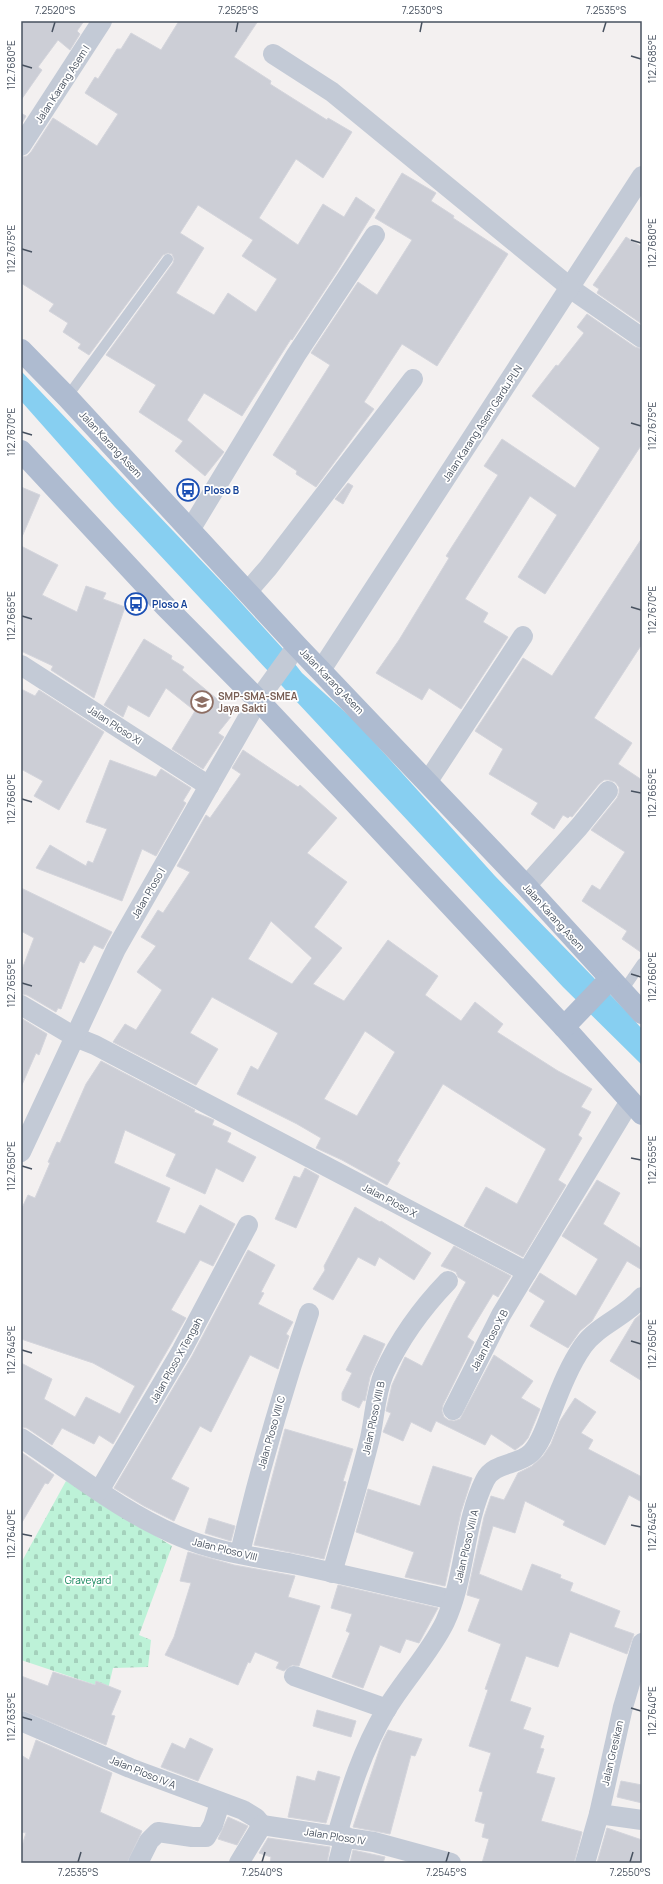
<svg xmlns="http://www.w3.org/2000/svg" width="663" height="1884" viewBox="0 0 663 1884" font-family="Manrope,sans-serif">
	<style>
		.cemetery { fill: url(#cemetery-stones) }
		.water { fill: #87cff1 }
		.building { fill: #ccced6; stroke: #d4d5dc; fill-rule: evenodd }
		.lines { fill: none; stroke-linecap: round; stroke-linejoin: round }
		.service { stroke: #c3cad6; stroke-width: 10 }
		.minor { stroke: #c3cad6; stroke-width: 20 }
		.primary { stroke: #aebbd0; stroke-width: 22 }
		.ticks { fill: none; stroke: #47515f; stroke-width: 1.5 }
		.labels { text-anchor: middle; stroke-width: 3.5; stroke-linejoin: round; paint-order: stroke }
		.street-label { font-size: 10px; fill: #47515f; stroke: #fff }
		.transit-label { font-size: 10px; font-weight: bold; fill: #164399; stroke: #fff; text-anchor: start }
		.education-label { font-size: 10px; font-weight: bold; fill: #785e54; stroke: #fff; text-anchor: start }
		.park-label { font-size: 10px; fill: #12865a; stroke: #fff }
		.neatline { fill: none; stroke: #47515f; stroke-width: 1.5 }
		.ticks-label { font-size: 10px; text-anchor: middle; fill: #47515f }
	</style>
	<defs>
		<pattern id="cemetery-stones" width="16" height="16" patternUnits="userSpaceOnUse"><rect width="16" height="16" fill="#bdf2d8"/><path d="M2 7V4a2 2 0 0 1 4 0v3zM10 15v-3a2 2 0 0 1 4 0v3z" fill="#a4d1bc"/></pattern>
	</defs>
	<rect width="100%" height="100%" fill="#f3f0f0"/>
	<!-- cemetery -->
	<polygon class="cemetery" points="66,1481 172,1546 139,1635 151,1640 148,1667 113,1668 108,1689 21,1660 21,1563"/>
	<!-- water -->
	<polygon class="water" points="21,371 234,595 284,650 302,673 356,722 495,876 628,1013 642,1029 642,1065 563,987 114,506 21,401"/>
	<!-- building -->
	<g class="building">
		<polygon points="21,21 84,21 77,31 80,34 70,50 58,40 38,67 42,70 21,100"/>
		<path d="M179 21H258L234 57 271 81 270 84 327 120 328 118 352 132 323 178 296 159 259 218 298 245 323 204 344 217 356 197 375 210 338 270 292 340 291 339 242 416 204 393 187 420 224 452 205 476 175 451 183 441 139 412 156 385 106 355 173 263 174 259 172 254 168 253 163 255 89 355 78 348 81 344 63 332 68 323 49 311 54 304 21 283V157L27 156 31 152 53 118 97 146 118 114 85 93 95 77 98 79 117 49H121L131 33 161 50ZM198 205 253 240 242 256 277 279 256 312 228 293 214 315 176 293 204 248 180 233Z"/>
		<polygon points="21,113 26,116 21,125"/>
		<polygon points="402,173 436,193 431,201 454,216 453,218 508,254 437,366 402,344 364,402 374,409 316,487 296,474 297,471 273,455 330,365 311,353 358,282 377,295 412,240 375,218"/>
		<polygon points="626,237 642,247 642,324 597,293 599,289 593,285"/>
		<polygon points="587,314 635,347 642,349 642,444 545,594 518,577 557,515 530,496 465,599 488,613 483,622 508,637 461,709 429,688 422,700 376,673 399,640 449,558 446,556 498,475 484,466 502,439 575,488 600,448 532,396 556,365 558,366 584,333 577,327"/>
		<polygon points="348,483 353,486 343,504 335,499"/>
		<polygon points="21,487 40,495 21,539"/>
		<polygon points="642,538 642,644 594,718 632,743 618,764 642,780 642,953 622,939 627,931 582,901 592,885 600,890 625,852 591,830 617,798 619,793 619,787 615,782 609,780 604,780 599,784 572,817 570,816 568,818 563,815 554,829 531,814 538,803 489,774 503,749 475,731 523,658 552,676"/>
		<polygon points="21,546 58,565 42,595 77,612 86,586 106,593 103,599 125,607 94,698 51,670 53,666 21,651"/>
		<polygon points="144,639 172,656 171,659 184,667 182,670 234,713 218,733 224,737 203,769 172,749 195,711 166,688 149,717 128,705 123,717 104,705"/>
		<polygon points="21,689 35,696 39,690 104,732 59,810 34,796 43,781 21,769"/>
		<path d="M243 750 298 787 300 785 337 818 307 853 347 882 314 927 342 948 313 984 344 1001 388 940 438 976 425 995 461 1021 475 1002 503 1024 497 1032 558 1071 592 1089 581 1107 591 1112 578 1135 582 1138 558 1180 566 1185 523 1257 464 1226 486 1187 517 1204 546 1149 443 1084 397 1161 400 1163 387 1185 342 1160 316 1148 321 1138 297 1124 237 1094 251 1066 258 1070 278 1033 212 997 190 1033 218 1049 196 1085 113 1042 125 1024 136 1030 162 990 137 972 156 946 141 937 158 910 163 913 190 872 177 866 206 815 210 818 241 774 232 768ZM271 921 312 958 292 984 248 959ZM365 1031 395 1052 357 1116 324 1099Z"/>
		<polygon points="110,760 156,777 161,769 191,788 183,801 186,803 156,856 142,849 122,901 36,868 50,845 86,866 88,861 93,863 107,829 86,822"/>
		<polygon points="21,888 112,932 103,949 94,945 84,963 80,961 61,1009 58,1008 56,1012 27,995 21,994 21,972 34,938 21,931"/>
		<polygon points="21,1018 47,1034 39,1055 36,1053 21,1087"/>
		<polygon points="101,1061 195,1110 194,1112 214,1120 212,1125 231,1133 227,1142 256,1157 243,1182 216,1168 205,1194 166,1176 176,1154 125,1130 114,1163 170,1188 156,1222 185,1234 200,1205 235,1224 213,1266 200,1260 171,1310 186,1318 113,1444 99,1435 94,1444 62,1428 52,1445 27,1428 21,1427 21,1363 52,1379 44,1399 75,1417 86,1397 120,1414 135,1386 93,1363 21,1339 21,1210 28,1195 35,1198 50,1163 48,1162 57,1142 60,1143 86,1084"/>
		<polygon points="305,1168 319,1176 296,1228 275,1219 294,1176 300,1178"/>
		<polygon points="597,1180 620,1193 603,1224 642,1249 642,1270 627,1261 592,1321 580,1331 568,1348 530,1326 545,1301 529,1291 540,1273 576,1296 598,1259 562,1236"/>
		<polygon points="355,1207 380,1222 381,1221 431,1253 414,1280 379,1257 375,1266 358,1257 333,1300 313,1289 325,1270 324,1266"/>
		<polygon points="454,1246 511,1276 498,1297 493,1294 467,1337 474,1342 443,1405 442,1411 444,1417 448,1420 454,1421 460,1419 494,1355 533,1381 521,1398 540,1409 528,1438 523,1444 515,1450 491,1434 485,1445 436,1421 431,1432 411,1422 403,1441 383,1432 391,1413 386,1411 392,1385 405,1357 422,1366 454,1303 466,1282 458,1277 456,1272 441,1266"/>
		<polygon points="248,1250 275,1265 261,1292 264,1293 258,1304 293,1322 286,1334 289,1336 278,1369 250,1355 211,1432 200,1426 171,1479 189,1488 174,1521 144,1506 114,1488 192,1356"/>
		<polygon points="642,1313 642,1381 610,1361 635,1319"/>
		<polygon points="364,1335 385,1344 370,1377 365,1401 363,1400 359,1408 342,1400 342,1393 352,1373 346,1370"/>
		<polygon points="575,1398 596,1412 581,1433 593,1440 588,1449 642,1477 642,1502 629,1495 605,1545 563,1525 565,1521 525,1501 515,1533 493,1526 479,1574 522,1591 532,1564 561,1575 560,1578 573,1583 570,1591 620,1611 614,1627 634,1634 627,1654 570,1632 558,1667 526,1656 510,1701 531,1708 523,1729 544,1736 540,1748 544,1749 536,1773 555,1778 541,1821 582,1832 574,1863 482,1863 489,1839 482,1837 485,1824 475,1821 483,1792 479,1791 491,1753 469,1746 488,1690 485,1689 501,1644 468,1631 480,1599 467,1595 484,1517 491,1496 504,1500 518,1473 532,1466 543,1456 551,1444 560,1421"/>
		<polygon points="285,1429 353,1449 343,1481 346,1482 324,1559 254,1545"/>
		<polygon points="21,1452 54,1475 48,1484 45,1483 21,1524"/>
		<polygon points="433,1466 472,1478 461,1512 445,1586 405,1577 414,1552 356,1532 368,1489 420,1506"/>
		<polygon points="209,1518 235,1526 231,1541 205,1533"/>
		<polygon points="188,1552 234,1565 295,1576 288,1597 320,1606 299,1666 292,1665 284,1671 276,1668 279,1662 255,1652 250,1663 248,1662 238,1685 165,1655 174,1637 191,1583 180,1581"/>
		<polygon points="338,1585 438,1608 419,1643 406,1639 400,1653 380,1645 363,1688 332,1677 350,1633 346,1631 352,1614 331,1608"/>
		<polygon points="53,1672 95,1685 96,1681 121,1691 111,1715 115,1716 106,1745 21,1710 21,1676 48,1686"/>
		<polygon points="317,1710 356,1721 351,1737 313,1726"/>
		<polygon points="388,1730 422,1739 415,1756 411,1755 390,1834 353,1827 382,1742"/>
		<polygon points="190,1738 213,1749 198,1781 161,1767 172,1743 185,1749"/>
		<polygon points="36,1740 112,1773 100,1812 142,1831 127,1863 21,1863 21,1849 26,1833 21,1832 21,1755 29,1760"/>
		<polygon points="318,1771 340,1777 326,1823 288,1817 297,1776 315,1781"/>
		<polygon points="621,1781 642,1785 642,1803 617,1797"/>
		<polygon points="228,1817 248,1826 237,1845 218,1839"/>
		<polygon points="607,1828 642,1840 642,1863 597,1863"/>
		<polygon points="268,1838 330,1847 327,1863 270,1863 271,1857 259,1853"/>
		<polygon points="353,1850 385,1857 383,1863 350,1863"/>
	</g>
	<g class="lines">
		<!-- service -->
		<g class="service">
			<polyline points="67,397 168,259"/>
			<polyline points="622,992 642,963"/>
		</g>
		<!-- minor -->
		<g class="minor">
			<polyline points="273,54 332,92 577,293 642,338"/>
			<polyline points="21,146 102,21"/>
			<polyline points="190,530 296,355 375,235"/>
			<polyline points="248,591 268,568 413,379"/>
			<polyline points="21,665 209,786"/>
			<polyline points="321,670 642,176"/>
			<polyline points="428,781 523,636"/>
			<polyline points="526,886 579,827 608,791"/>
			<polyline points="21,1005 75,1037 95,1045 527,1272"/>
			<polyline points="21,1152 116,949 258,700 297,646"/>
			<polyline points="453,1410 501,1315 630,1101"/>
			<path d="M21 1438C73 1472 123 1513 181 1537 216 1552 256 1557 293 1564 346 1575 399 1588 453 1600"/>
			<polyline points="99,1491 182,1350 248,1225"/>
			<path d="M240 1553C259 1472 282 1392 309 1313"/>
			<path d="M332 1573C345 1528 359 1483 370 1438 375 1416 375 1394 384 1373 400 1338 422 1308 448 1281"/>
			<polyline points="294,1676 387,1709"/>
			<polyline points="21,1721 130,1768 243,1810 256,1818 262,1825"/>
			<polyline points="599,1814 642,1820"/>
			<path d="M337 1835C350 1790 362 1751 386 1710 404 1680 430 1653 445 1622 466 1577 463 1524 485 1480 494 1462 517 1466 531 1453 541 1443 546 1426 551 1413 560 1390 569 1366 583 1346 598 1325 625 1317 642 1297"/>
			<polyline points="138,1863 149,1841 158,1832 192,1837 206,1837 213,1825 220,1803"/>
			<polyline points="239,1863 262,1825 374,1842 451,1863"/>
			<polyline points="338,1863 345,1836"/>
			<polyline points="585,1863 599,1814 623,1707 642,1643"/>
		</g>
		<!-- primary -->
		<g class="primary">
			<polyline points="21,350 67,397 297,646 526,886 642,1013"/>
			<polyline points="21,451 165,606 258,700 353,801 564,1027 642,1114"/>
			<polyline points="564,1027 610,979"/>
		</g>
	</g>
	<!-- ticks -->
	<path class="ticks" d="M52 32 55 22M236 32 238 22M420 32 422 22M603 32 606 22M631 56 641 59M22 65 32 68M631 240 641 243M22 249 32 252M631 423 641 426M22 432 32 435M631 607 641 610M22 616 32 619M631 791 641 793M22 799 32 802M631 974 641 977M22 983 32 986M631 1158 641 1160M22 1166 32 1169M631 1341 641 1344M22 1350 32 1353M631 1525 641 1527M22 1534 32 1536M631 1708 641 1711M22 1717 32 1720M78 1862 81 1852M262 1862 265 1852M446 1862 449 1852M630 1862 633 1852"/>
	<!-- icons -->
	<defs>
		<g id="bus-ring" transform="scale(1.15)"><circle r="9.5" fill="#fff" stroke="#1a4fb4" stroke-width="1.5"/><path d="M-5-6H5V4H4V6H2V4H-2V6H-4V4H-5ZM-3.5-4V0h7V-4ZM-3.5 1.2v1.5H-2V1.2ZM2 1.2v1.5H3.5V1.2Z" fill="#1a4fb4"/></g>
		<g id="school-ring" transform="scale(1.15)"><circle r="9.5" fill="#fff" stroke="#8d6e63" stroke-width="1.5"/><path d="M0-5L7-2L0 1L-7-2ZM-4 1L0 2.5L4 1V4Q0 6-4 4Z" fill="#8d6e63"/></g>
	</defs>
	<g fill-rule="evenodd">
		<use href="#bus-ring" x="188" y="490"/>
		<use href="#bus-ring" x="136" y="604"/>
		<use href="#school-ring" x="202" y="702"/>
	</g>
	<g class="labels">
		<!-- street labels -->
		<g class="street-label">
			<text transform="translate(62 84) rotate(-57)" y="4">Jalan Karang Asem I</text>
			<text transform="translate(482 423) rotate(-57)" y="4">Jalan Karang Asem Gardu PLN</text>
			<text transform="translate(111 444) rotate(47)" y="4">Jalan Karang Asem</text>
			<text transform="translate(332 681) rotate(46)" y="4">Jalan Karang Asem</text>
			<text transform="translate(115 725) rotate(33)" y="4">Jalan Ploso XI</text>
			<text transform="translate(148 893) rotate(-60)" y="4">Jalan Ploso I</text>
			<text transform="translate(554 917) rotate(48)" y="4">Jalan Karang Asem</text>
			<text transform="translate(390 1200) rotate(28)" y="4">Jalan Ploso X</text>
			<text transform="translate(489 1340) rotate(-62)" y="4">Jalan Ploso X B</text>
			<text transform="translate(176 1360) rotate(-61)" y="4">Jalan Ploso X Tengah</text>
			<text transform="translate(373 1418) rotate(-78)" y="4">Jalan Ploso VIII B</text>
			<text transform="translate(271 1432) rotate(-74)" y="4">Jalan Ploso VIII C</text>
			<text transform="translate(466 1546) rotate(-77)" y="4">Jalan Ploso VIII A</text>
			<text transform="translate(225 1549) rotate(14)" y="4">Jalan Ploso VIII</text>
			<text transform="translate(612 1753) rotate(-77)" y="4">Jalan Gresikan</text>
			<text transform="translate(143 1772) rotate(22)" y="4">Jalan Ploso IV A</text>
			<text transform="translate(335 1836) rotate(9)" y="4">Jalan Ploso IV</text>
		</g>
		<!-- transit labels -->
		<g class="transit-label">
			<text x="204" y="494">Ploso B</text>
			<text x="152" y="608">Ploso A</text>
		</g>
		<!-- education labels -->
		<g class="education-label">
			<text x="218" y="700">SMP-SMA-SMEA<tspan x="218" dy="12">Jaya Sakti</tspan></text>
		</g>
		<!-- park labels -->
		<g class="park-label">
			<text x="88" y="1584">Graveyard</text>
		</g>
	</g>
	<!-- border -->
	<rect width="663" height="1884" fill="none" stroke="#ffffff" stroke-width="44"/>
	<rect x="22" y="22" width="619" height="1840" class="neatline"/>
	<g class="ticks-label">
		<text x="55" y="14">7.2520°S</text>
		<text x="238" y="14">7.2525°S</text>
		<text x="422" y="14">7.2530°S</text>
		<text x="606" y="14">7.2535°S</text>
		<text transform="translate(652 59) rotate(-90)" y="4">112.7685°E</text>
		<text transform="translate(11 65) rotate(-90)" y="4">112.7680°E</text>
		<text transform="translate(652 243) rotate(-90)" y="4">112.7680°E</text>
		<text transform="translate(11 249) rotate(-90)" y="4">112.7675°E</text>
		<text transform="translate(652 426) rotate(-90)" y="4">112.7675°E</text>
		<text transform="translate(11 432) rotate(-90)" y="4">112.7670°E</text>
		<text transform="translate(652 610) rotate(-90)" y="4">112.7670°E</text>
		<text transform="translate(11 616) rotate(-90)" y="4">112.7665°E</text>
		<text transform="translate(652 793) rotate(-90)" y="4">112.7665°E</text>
		<text transform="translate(11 799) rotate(-90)" y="4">112.7660°E</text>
		<text transform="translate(652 977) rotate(-90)" y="4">112.7660°E</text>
		<text transform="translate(11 983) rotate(-90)" y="4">112.7655°E</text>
		<text transform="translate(652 1160) rotate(-90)" y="4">112.7655°E</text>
		<text transform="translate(11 1166) rotate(-90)" y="4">112.7650°E</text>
		<text transform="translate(652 1344) rotate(-90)" y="4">112.7650°E</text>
		<text transform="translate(11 1350) rotate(-90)" y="4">112.7645°E</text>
		<text transform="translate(652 1527) rotate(-90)" y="4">112.7645°E</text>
		<text transform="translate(11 1534) rotate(-90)" y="4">112.7640°E</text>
		<text transform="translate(652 1711) rotate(-90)" y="4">112.7640°E</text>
		<text transform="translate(11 1717) rotate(-90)" y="4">112.7635°E</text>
		<text x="78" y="1876">7.2535°S</text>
		<text x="262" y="1876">7.2540°S</text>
		<text x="446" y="1876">7.2545°S</text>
		<text x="630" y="1876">7.2550°S</text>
	</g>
</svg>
